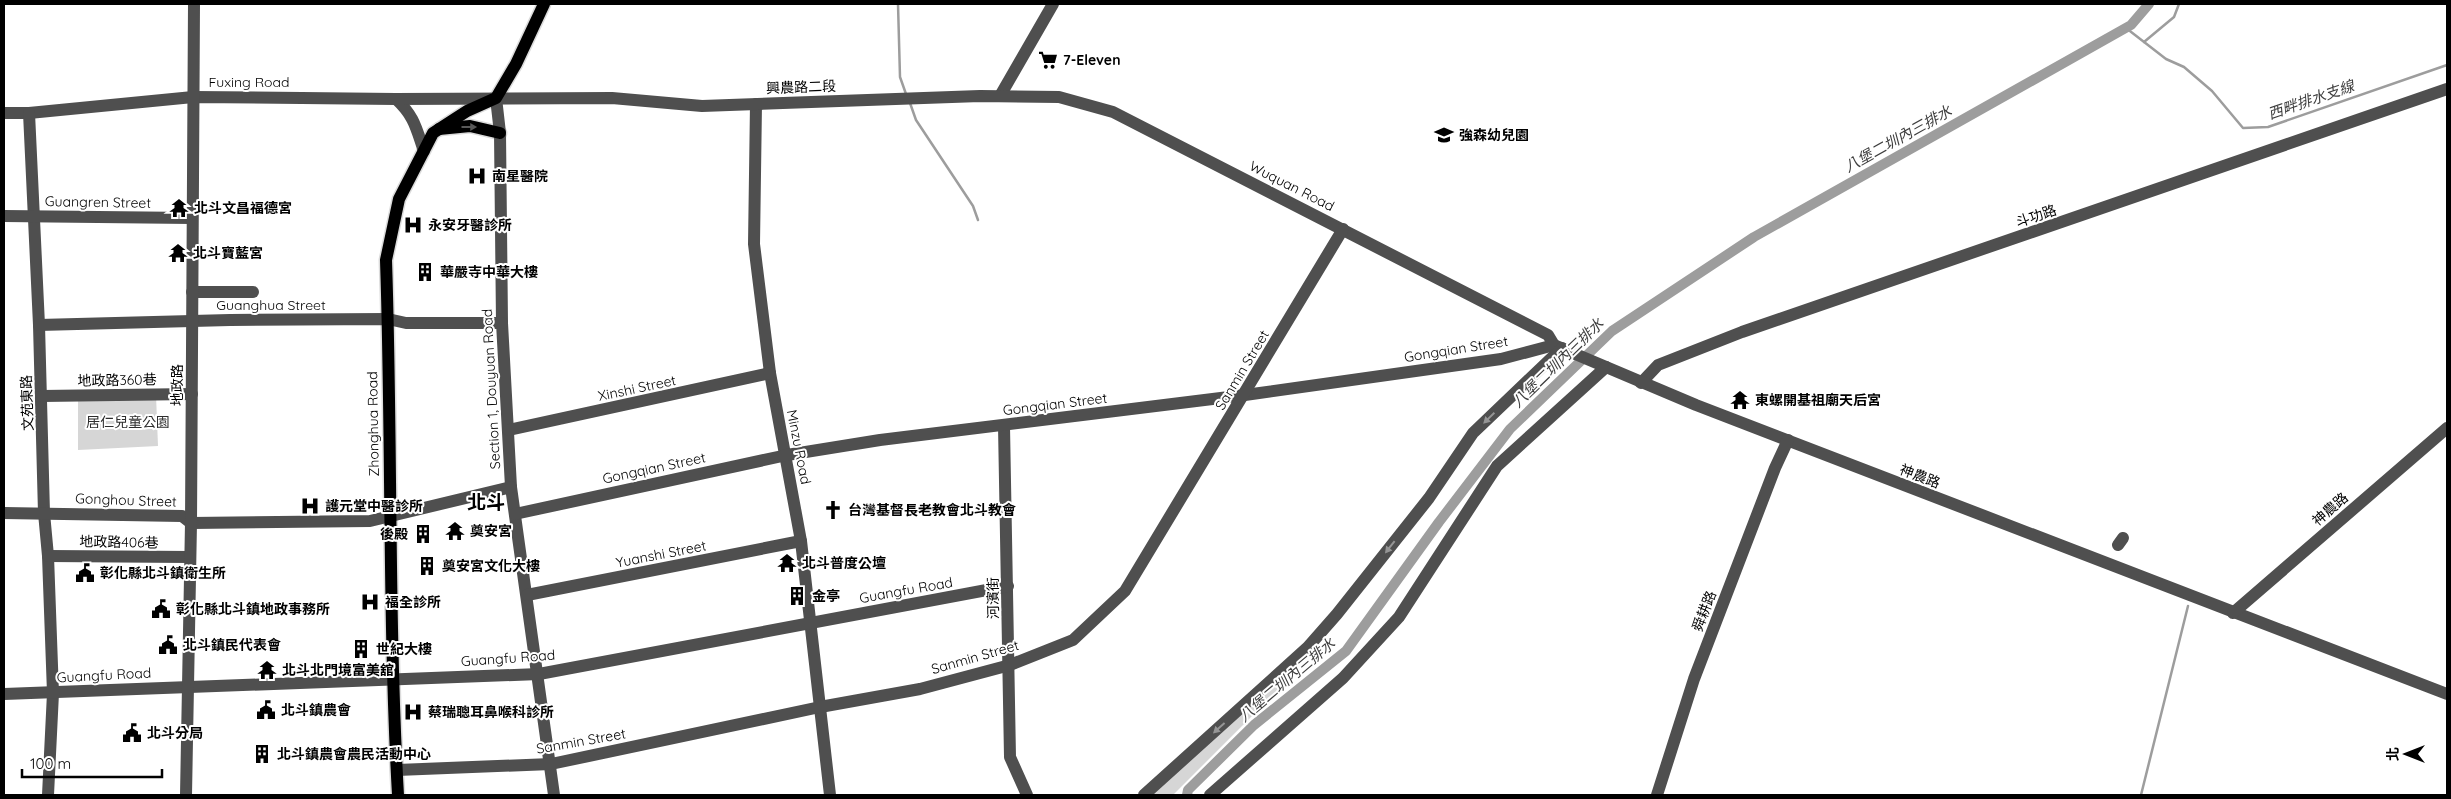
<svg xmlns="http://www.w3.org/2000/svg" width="2451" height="799" viewBox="0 0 2451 799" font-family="Quicksand,'Noto Sans TC',sans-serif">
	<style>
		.green { fill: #d6d6d6 }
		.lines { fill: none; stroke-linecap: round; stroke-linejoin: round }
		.stream { stroke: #9d9d9d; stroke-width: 2.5 }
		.canal { stroke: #9d9d9d; stroke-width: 10 }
		.major-casing { stroke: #dbdbdb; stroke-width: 15 }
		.minor { stroke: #4f4f4f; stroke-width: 12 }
		.major { stroke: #000; stroke-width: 12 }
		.oneway { fill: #595959 }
		.oneway2 { fill: #959595 }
		.labels { text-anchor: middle; stroke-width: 4; stroke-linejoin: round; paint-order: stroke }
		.poi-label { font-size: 14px; font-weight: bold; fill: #000; stroke: #fff; text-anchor: start }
		.street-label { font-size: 14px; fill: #000; stroke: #fff }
		.park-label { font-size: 14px; fill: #2d2d2d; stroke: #fff }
		.water-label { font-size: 15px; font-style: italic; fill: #3e3e3e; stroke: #fff }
		.district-label { font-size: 19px; font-weight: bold; fill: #000; stroke: #fff }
	</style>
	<rect width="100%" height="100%" fill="#fff"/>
	<!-- green -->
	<g class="green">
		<polygon points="156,395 158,446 78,450 78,399"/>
		<polygon points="1293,665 1298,670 1173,795 1148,795"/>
	</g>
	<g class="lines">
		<!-- stream -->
		<g class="stream">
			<polyline points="898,4 900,77 906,94"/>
			<polyline points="2126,28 2166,59 2184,67 2212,91 2243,128 2268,127 2447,65"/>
			<polyline points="2144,42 2174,17 2179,4"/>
			<polyline points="910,103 916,120 973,206 978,220"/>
			<polyline points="2141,795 2188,606"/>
		</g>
		<!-- canal -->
		<polyline class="canal" points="1187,795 1188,790 1254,725 1346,651 1439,522 1510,429 1612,331 1754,237 2131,25 2149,4"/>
		<!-- major casing -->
		<g class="major-casing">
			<g id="major">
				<polyline points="439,129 470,126 500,133"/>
				<path d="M398 795C388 617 392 438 386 260L399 199 433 133 467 111 496 98 516 64 544 4"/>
			</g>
		</g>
		<!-- minor -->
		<g class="minor">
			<polyline points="1000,96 1053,4"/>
			<polyline points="496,98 500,133 502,323 511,487 554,795"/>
			<path d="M396 99C415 117 416 128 424 151"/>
			<polyline points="756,104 754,244 770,373 801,541 830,795"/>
			<polyline points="4,113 29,113 193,97 396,99 612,98 702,106 980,96 1059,97 1113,112 1548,335 1554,345"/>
			<polyline points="29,113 39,325 44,513 48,556 53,693 48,795"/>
			<polyline points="4,216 192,218"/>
			<polyline points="192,292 253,292"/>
			<polyline points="39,325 230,320 388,319 406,323 502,323"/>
			<polyline points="1641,383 1658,365 1742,332 2447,89"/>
			<polyline points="42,396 192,394"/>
			<polyline points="1004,426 1010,757 1027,795"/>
			<polyline points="509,430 770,373"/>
			<polyline points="4,513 182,516 191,523 370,521 511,487"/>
			<polyline points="515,514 787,455 880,440 1245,395 1501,359 1554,345 1696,405 2447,694"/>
			<polyline points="2118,545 2123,538"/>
			<polyline points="48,556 190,557"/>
			<polyline points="527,595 801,541"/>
			<polyline points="2233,613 2447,428"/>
			<polyline points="4,694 539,674 1008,586"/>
			<polyline points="397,770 551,764 820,707 920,689 1010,665 1073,640 1125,591 1343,229"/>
			<polyline points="186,795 191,523 194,4"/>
			<polyline points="1144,795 1308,647 1337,614 1429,498 1473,433 1562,348"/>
			<polyline points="1210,795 1343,678 1399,617 1497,466 1606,367"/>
			<polyline points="1657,795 1694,679 1775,468 1788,440"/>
		</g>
		<!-- major -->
		<use href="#major" class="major"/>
	</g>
	<!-- one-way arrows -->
	<defs><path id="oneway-solid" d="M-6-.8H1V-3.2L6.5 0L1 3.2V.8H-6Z" transform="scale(1.25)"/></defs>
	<use class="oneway" href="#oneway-solid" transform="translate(469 127)"/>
	<g class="oneway2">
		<use href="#oneway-solid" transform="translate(1489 418) rotate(136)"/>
		<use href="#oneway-solid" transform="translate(1390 547) rotate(128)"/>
		<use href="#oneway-solid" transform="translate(1219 728) rotate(138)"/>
	</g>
	<!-- icons -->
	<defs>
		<g id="supermarket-bare" transform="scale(1.5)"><path d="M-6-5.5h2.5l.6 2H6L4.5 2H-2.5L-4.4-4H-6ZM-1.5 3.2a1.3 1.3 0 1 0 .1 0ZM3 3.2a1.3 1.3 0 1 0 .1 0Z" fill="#000" stroke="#fff" stroke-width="2.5" paint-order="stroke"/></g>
		<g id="school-bare" transform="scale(1.5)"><path d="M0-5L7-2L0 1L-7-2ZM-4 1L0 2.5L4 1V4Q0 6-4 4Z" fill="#000" stroke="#fff" stroke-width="2.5" paint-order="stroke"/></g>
		<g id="hospital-bare" transform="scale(1.5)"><path d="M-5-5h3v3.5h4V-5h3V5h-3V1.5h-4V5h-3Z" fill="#000" stroke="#fff" stroke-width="2.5" paint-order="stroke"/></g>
		<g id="temple-bare" transform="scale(1.5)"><path d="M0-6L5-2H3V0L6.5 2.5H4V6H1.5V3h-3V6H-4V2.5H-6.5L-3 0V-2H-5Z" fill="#000" stroke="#fff" stroke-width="2.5" paint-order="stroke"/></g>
		<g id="building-bare" transform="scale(1.5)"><path d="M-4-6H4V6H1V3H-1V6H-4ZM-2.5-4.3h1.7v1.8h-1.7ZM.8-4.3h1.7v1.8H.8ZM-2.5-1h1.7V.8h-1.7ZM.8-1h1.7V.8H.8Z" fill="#000" stroke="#fff" stroke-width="2.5" paint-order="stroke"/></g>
		<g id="church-bare" transform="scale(1.5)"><path d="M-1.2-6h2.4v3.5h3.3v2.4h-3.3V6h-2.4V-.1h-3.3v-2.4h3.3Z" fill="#000" stroke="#fff" stroke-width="2.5" paint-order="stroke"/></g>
		<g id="civic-bare" transform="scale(1.5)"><path d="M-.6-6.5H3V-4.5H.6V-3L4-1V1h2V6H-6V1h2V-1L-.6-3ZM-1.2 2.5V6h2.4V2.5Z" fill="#000" stroke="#fff" stroke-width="2.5" paint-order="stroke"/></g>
	</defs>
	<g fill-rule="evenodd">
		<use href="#supermarket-bare" x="1048" y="60"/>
		<use href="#school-bare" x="1444" y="135"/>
		<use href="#hospital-bare" x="477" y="176"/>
		<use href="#temple-bare" x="179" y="208"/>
		<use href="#hospital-bare" x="413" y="225"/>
		<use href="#temple-bare" x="178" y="253"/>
		<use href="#building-bare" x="425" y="272"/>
		<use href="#temple-bare" x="1740" y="400"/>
		<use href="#hospital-bare" x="310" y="506"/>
		<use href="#church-bare" x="833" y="510"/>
		<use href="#temple-bare" x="455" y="531"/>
		<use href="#building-bare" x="423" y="534"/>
		<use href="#temple-bare" x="787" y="563"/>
		<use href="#building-bare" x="427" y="566"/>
		<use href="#civic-bare" x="85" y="573"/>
		<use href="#building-bare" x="797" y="596"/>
		<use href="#hospital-bare" x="370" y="602"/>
		<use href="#civic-bare" x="161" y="609"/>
		<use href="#civic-bare" x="168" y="645"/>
		<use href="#building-bare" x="361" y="649"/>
		<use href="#temple-bare" x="267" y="670"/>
		<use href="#civic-bare" x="266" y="710"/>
		<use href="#hospital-bare" x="413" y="712"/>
		<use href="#civic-bare" x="132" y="733"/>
		<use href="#building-bare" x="262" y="754"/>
	</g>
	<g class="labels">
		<!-- poi labels -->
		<g class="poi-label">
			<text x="1063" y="65">7-Eleven</text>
			<text x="1459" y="140">強森幼兒園</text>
			<text x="492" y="181">南星醫院</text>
			<text x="194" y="213">北斗文昌福德宮</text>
			<text x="428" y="230">永安牙醫診所</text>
			<text x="193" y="258">北斗寶藍宮</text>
			<text x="440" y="277">華嚴寺中華大樓</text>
			<text x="1755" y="405">東螺開基祖廟天后宮</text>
			<text x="325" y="511">護元堂中醫診所</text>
			<text x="848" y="515">台灣基督長老教會北斗教會</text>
			<text x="470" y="536">奠安宮</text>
			<text x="408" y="539" text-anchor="end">後殿</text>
			<text x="802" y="568">北斗普度公壇</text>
			<text x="442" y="571">奠安宮文化大樓</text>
			<text x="100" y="578">彰化縣北斗鎮衛生所</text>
			<text x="812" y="601">金亭</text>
			<text x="385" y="607">福全診所</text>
			<text x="176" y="614">彰化縣北斗鎮地政事務所</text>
			<text x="183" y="650">北斗鎮民代表會</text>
			<text x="376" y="654">世紀大樓</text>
			<text x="282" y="675">北斗北門境富美舘</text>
			<text x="281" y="715">北斗鎮農會</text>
			<text x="428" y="717">蔡瑞聰耳鼻喉科診所</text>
			<text x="147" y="738">北斗分局</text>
			<text x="277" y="759">北斗鎮農會農民活動中心</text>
		</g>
		<!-- street labels -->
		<g class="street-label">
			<text x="249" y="87">Fuxing Road</text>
			<text transform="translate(801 87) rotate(-2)" y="5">興農路二段</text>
			<text transform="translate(1292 186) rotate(27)" y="5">Wuquan Road</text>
			<text transform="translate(98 202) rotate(1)" y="5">Guangren Street</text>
			<text transform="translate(2036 216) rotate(-19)" y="5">斗功路</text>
			<text x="271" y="310">Guanghua Street</text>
			<text transform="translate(1456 349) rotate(-9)" y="5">Gongqian Street</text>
			<text transform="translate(1242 370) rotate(-59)" y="5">Sanmin Street</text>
			<text transform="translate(117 380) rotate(-1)" y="5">地政路360巷</text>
			<text transform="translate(177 385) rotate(-90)" y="5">地政路</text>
			<text transform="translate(637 388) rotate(-12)" y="5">Xinshi Street</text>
			<text transform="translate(491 389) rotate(-93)" y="5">Section 1, Douyuan Road</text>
			<text transform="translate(27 403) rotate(-92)" y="5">文苑東路</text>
			<text transform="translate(1055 404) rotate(-7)" y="5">Gongqian Street</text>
			<text transform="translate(373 424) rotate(-91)" y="5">Zhonghua Road</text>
			<text transform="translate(799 447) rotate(79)" y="5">Minzu Road</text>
			<text transform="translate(654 468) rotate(-12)" y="5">Gongqian Street</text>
			<text transform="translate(1920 476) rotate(21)" y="5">神農路</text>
			<text transform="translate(126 500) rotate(2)" y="5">Gonghou Street</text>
			<text transform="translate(2330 509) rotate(-41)" y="5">神農路</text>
			<text transform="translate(119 542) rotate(1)" y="5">地政路406巷</text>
			<text transform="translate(661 554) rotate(-11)" y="5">Yuanshi Street</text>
			<text transform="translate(906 590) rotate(-10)" y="5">Guangfu Road</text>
			<text transform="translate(993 598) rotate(-91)" y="5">河濱街</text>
			<text transform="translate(1704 611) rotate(-69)" y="5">舜耕路</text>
			<text transform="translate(975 657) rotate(-16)" y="5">Sanmin Street</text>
			<text transform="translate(508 658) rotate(-4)" y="5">Guangfu Road</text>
			<text transform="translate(104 675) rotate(-3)" y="5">Guangfu Road</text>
			<text transform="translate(581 741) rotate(-10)" y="5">Sanmin Street</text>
		</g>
		<!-- park labels -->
		<g class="park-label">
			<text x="128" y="427">居仁兒童公園</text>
		</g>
		<!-- water labels -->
		<g class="water-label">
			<text transform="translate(2311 100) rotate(-19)" y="5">西畔排水支線</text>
			<text transform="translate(1898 139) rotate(-29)" y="5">八堡二圳內三排水</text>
			<text transform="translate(1558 363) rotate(-44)" y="5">八堡二圳內三排水</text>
			<text transform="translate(1287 680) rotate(-40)" y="5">八堡二圳內三排水</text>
		</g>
		<!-- district labels -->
		<g class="district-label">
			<text x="486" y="509">北斗</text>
		</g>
	</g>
	<!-- border -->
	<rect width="2451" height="799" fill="none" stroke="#000000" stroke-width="10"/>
	<!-- north arrow -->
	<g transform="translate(2406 754) rotate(270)" stroke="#ffffff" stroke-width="4" paint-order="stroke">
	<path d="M0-4L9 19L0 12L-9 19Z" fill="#000000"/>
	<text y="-8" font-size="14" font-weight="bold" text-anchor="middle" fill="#000000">北</text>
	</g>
	<!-- scale -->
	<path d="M22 769v8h140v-8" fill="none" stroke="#000000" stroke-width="2.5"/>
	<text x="30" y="769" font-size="15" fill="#000000" stroke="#ffffff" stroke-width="4" paint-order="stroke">100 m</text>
</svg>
